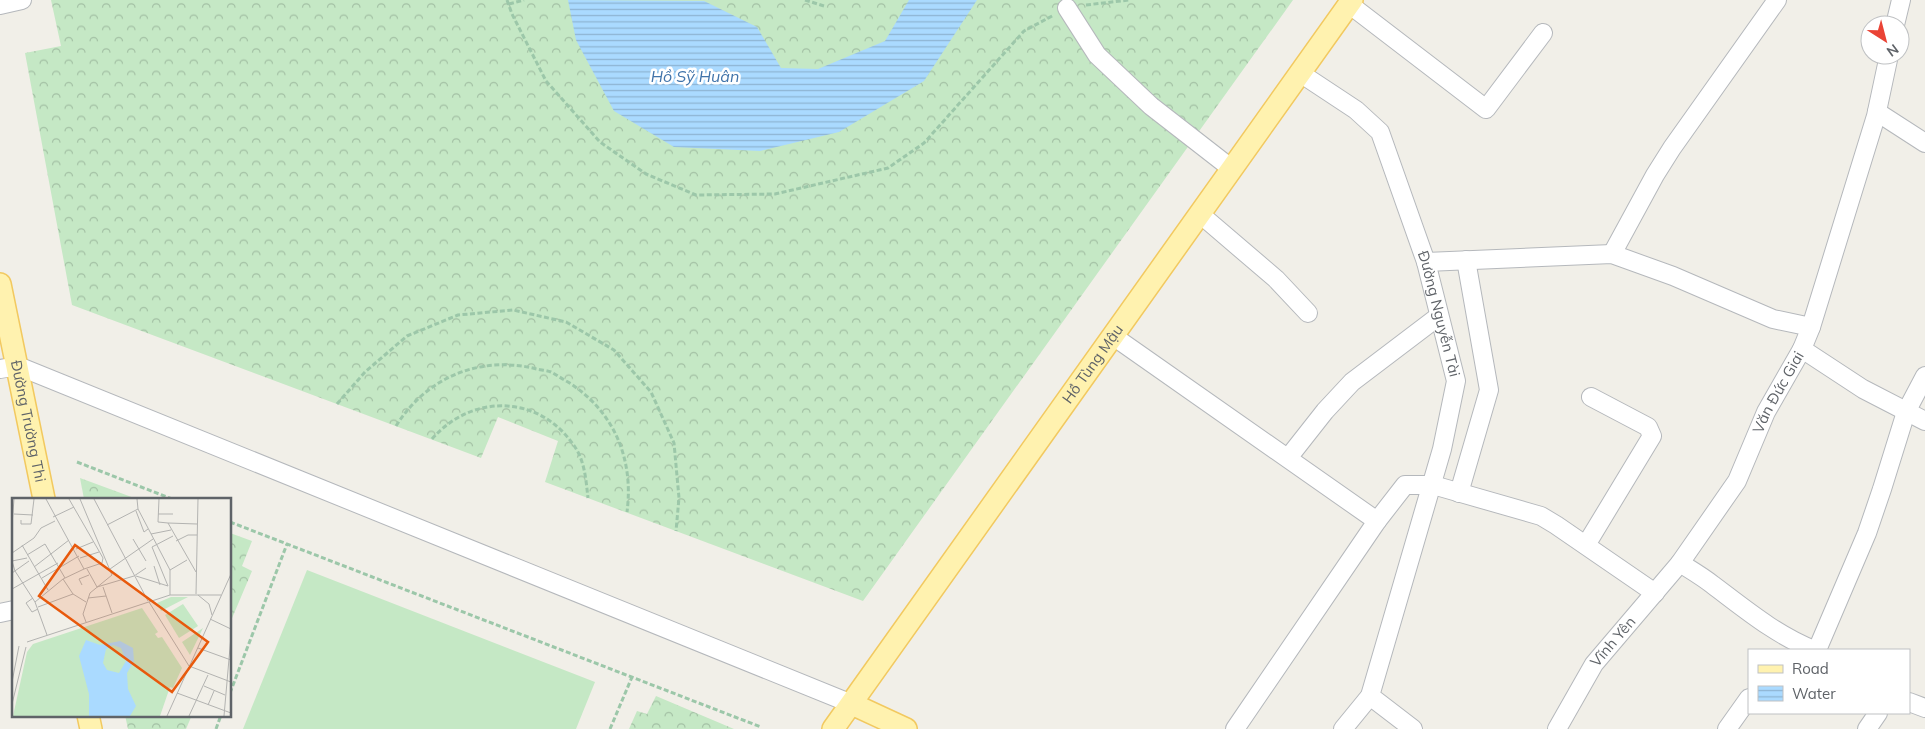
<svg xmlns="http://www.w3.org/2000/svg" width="1925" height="729" viewBox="0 0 1925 729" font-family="Mulish,sans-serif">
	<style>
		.grass { fill: #c5e8c5 }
		.forest { fill: url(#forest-crowns) }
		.water { fill: url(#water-rules) }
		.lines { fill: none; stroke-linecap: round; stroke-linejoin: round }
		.minor-casing { stroke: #b5b8bc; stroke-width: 20 }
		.major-casing { stroke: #f2c960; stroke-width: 24 }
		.path { stroke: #9cc7a9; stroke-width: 3; stroke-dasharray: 5 2.5; stroke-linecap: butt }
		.minor { stroke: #fff; stroke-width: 18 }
		.major { stroke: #fff2af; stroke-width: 21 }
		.labels { text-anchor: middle; stroke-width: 5; stroke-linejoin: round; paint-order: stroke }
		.street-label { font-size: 15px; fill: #5f6368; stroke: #fff }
		.water-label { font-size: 16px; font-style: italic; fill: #4174aa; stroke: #fff }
		.inset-road { fill: none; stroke: #b3b3b1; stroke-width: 1 }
		.view { fill: #e8590c; fill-opacity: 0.15; stroke: #e8590c; stroke-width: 2.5 }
		.inset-edge { fill: none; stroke: #5f6368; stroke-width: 2.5 }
	</style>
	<defs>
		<pattern id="forest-crowns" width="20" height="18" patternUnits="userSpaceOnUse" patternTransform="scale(1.25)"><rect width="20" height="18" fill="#c5e8c5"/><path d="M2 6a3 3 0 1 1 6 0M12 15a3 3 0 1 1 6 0" fill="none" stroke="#a3c0a4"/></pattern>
		<pattern id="water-rules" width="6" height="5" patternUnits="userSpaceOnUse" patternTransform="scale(1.25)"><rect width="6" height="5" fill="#aadaff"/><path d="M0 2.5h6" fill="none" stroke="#8eb4d2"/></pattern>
	</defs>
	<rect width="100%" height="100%" fill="#f1efe8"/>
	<!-- grass -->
	<polygon class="grass" points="307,570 595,682 576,729 243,729"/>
	<!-- forest -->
	<g class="forest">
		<polygon points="51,0 1293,0 863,601 545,482 558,441 498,417 481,458 72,305 25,53 61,46"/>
		<polygon points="80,478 137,499 84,499"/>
		<polygon points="230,533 252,541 242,566 252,571 230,623"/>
		<polygon points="656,696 734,729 629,729 637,711 647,714"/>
		<polygon points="125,715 192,715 186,729 128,729"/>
	</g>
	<!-- water -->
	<polygon class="water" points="568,0 704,1 757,27 781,68 818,69 885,41 909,0 977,0 924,81 839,132 760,151 674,147 614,111 576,40"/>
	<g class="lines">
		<!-- minor casing -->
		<g class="minor-casing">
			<g id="minor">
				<polyline points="1349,4 1486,109 1543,33"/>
				<polyline points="0,5 22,0"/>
				<polyline points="1067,8 1097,55 1151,106 1232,169"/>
				<polyline points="1895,25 1901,0"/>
				<path id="s1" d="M1300 73 1356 110 1380 132 1426 262 1456 381 1442 449 1370 696 1413 729"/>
				<polyline points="1877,112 1925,143"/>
				<polyline points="1200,214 1276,279 1308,313"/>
				<polyline points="1612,254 1655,175 1672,148 1777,0"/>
				<polyline points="1426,262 1612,254 1673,276 1773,319 1811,327"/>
				<polyline points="1113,336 1377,521"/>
				<polyline points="1802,349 1863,389 1925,421"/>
				<polyline points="0,369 18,366 852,704"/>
				<polyline points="1288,458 1325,411 1352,382 1439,316"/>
				<polyline points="1459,493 1489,390 1466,260"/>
				<polyline points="1586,545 1652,436 1648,427 1591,397"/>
				<polyline points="0,613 14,610"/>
				<path id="s2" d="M1814 650C1776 635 1745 609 1713 585 1703 577 1691 570 1680 563L1737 481 1766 412 1802 349 1811 327 1876 116 1889 55"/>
				<polyline points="1817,650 1867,533 1882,489 1906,412 1925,376"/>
				<polyline points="1909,702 1925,708"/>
				<polyline points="1235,729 1377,521 1405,485 1433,485 1541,516 1556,525 1655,593"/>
				<polyline points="1343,729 1370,696"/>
				<path id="s3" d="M1557 729 1594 664 1680 563"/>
				<polyline points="1727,729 1749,698"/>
				<polyline points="1867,729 1878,713"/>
			</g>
		</g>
		<!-- major casing -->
		<g class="major-casing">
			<g id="major">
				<path id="s4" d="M0 284 44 499"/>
				<polyline points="852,704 906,729"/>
				<polyline points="88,715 91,729"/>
				<path id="s5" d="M833 729 1352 0"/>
			</g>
		</g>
		<!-- path -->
		<g class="path">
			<polyline points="507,0 512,14 546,81 600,142 646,174 696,195 775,194 888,168 924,143 1024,31 1054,15"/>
			<polyline points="805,0 824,6"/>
			<polyline points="509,4 524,0"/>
			<polyline points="1086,5 1129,0"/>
			<polyline points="337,404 365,372 407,336 458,315 513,310 566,322 614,350 651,392 674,443 679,498 676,531"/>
			<path d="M396 426C426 378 478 356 533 368 539 370 546 370 551 372 557 375 562 379 568 382 614 411 634 459 627 512"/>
			<path d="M432 439C472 393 540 394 575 447 585 462 586 481 588 498"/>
			<polyline points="77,462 172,499"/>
			<polyline points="230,522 761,727"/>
			<polyline points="230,693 287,544"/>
			<polyline points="216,729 221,715"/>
			<polyline points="610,729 632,677"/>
		</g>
		<!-- minor -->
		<use href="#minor" class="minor"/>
		<!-- major -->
		<use href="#major" class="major"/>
	</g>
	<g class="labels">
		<!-- street labels -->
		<g class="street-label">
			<text dy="5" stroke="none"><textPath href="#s1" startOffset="291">Đường Nguyễn Tài</textPath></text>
			<text dy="5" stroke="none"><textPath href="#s5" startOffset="448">Hồ Tùng Mậu</textPath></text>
			<text dy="5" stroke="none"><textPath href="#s2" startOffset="358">Văn Đức Giai</textPath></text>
			<text dy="5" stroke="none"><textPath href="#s4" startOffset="140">Đường Trường Thi</textPath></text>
			<text dy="5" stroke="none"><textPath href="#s3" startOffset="104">Vĩnh Yên</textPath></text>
		</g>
		<!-- water labels -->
		<g class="water-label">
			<text x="695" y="82">Hồ Sỹ Huân</text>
		</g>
	</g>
	<!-- overview -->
	<g transform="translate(12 498)">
		<rect width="219" height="219" fill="#f1efe8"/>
		<path d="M171 106 186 128 167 140 153 117Z" fill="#c5e8c5"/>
		<path d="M159 99H176L149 113 145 105ZM130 110 146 134 143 136 146 140 150 139 170 170 161 190 158 189 148 218H1L15 154 21 146ZM191 130 178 157 170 144Z" fill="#c5e8c5"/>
		<path d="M74 142 88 147 108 143 121 150 122 163 115 175 116 191 124 208 118 218H77V196L67 158ZM101 147 109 150 114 163 107 175 95 172 91 165 94 151Z" fill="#aadaff" fill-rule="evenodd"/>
		<path class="inset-road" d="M57 1 91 60 90 65 72 71M68 1 100 77 78 95 71 116 74 124M82 1 136 103M125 1 126 11 158 72V97M147 1 146 24 156 25 184 74M124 13 132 34 136 31M2 16 21 17M146 16H161M41 19 62 9M9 22V26H19L22 1M156 25 185 26M0 27 2 1M95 27 126 11M139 36 159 32M121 41 134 63M164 43 176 37H185M10 47 36 92M64 51 81 44M0 55 22 40 29 30 43 23M15 57 33 46 53 80M68 60 87 54M0 63 3 73 23 104 35 137M0 63 15 60M142 68 148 87M22 69 57 42M75 71 85 89M98 71 141 41M158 72 175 62M0 75 17 63M124 78 156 88M30 80 67 58M51 81 61 96 74 104M70 87 67 81 77 77M156 88 140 49 161 38M85 89 122 78 134 70M91 89 100 115M0 91 46 65M184 96 186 1M186 97 197 106 200 117M21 100 14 105 20 114 26 111M76 100 94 98M23 104 51 81 72 71 34 1M137 104 177 168 219 184M26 109 61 96M198 121 219 131M15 144 158 97H209M186 150 219 162M0 184 7 148M192 188 213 197M165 195 219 215M0 206 14 149M196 207 202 193M155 218 219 76M177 218 196 177M212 218 219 138"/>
		<path class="view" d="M63 47 196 144 160 194 27 98Z"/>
		<rect width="219" height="219" class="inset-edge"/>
	</g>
	<!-- legend -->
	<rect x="1748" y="649" width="162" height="65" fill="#ffffff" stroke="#bfc1c3"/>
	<rect x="1758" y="665" width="25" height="8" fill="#fff2af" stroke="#bfc1c3"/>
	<text x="1792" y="674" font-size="15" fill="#5f6368">Road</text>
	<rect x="1758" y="686" width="25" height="15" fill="url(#water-rules)" stroke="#bfc1c3"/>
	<text x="1792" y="699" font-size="15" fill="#5f6368">Water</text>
	<!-- north arrow -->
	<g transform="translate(1885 40) rotate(144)"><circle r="24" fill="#ffffff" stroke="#bfc1c3"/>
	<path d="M0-4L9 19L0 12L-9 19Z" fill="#ea4335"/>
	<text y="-8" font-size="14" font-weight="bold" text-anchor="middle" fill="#5f6368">N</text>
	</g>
</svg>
